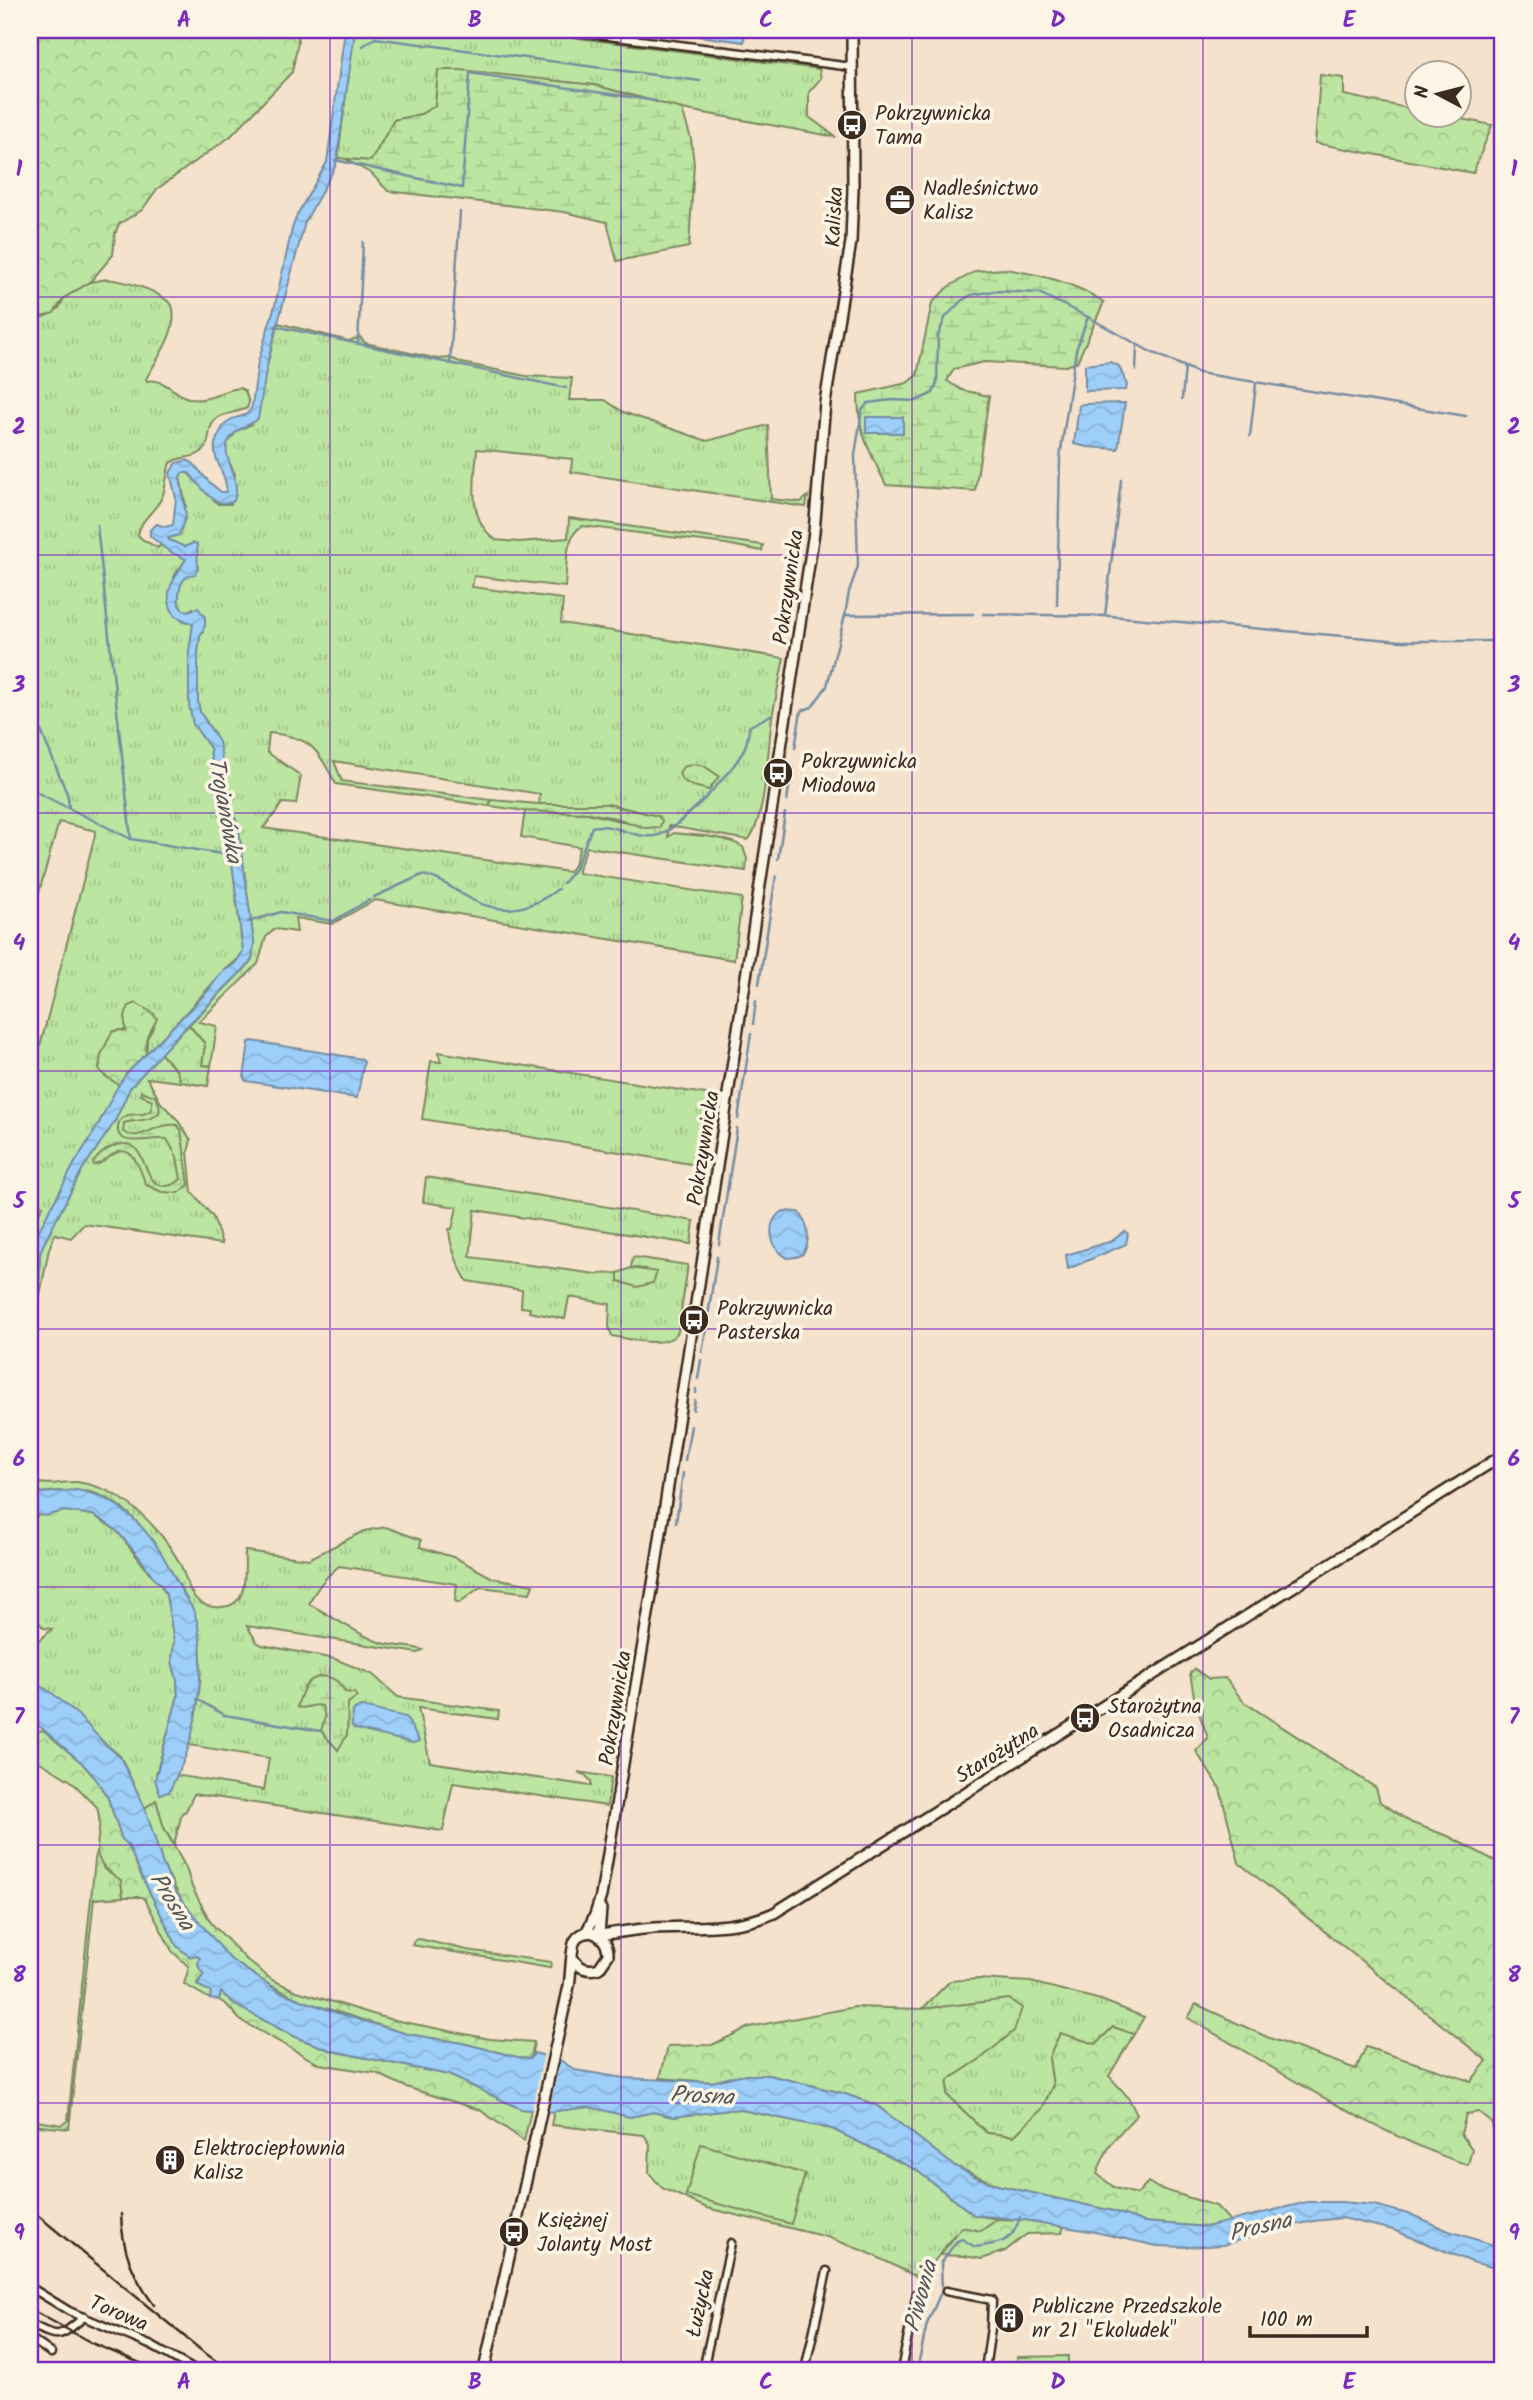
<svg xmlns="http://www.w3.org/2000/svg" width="1533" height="2400" viewBox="0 0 1533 2400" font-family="Kalam,sans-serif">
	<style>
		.grass { fill: url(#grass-tufts); stroke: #7c8860; stroke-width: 2; fill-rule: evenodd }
		.forest { fill: url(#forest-crowns); stroke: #7c8860; stroke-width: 2 }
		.wetland { fill: url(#wetland-marsh); stroke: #7c8860; stroke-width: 2 }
		.garden { fill: #bce5a2; stroke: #7c8860; stroke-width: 2 }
		.water { fill: url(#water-waves); stroke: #768da2; stroke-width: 2 }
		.pier { fill: #f5e2cd }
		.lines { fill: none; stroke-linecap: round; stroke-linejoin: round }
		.stream { stroke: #768da2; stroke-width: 2.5 }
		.street-casing { stroke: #3b2a1e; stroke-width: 11 }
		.secondary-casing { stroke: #3b2a1e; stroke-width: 14 }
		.street { stroke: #fcf5e5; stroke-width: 6 }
		.secondary { stroke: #fcf5e5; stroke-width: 9 }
		.rail { stroke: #3b2a1e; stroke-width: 2.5 }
		.grid { fill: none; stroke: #7b2cbf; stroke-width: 2; stroke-opacity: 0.55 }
		.labels { text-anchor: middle; stroke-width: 7; stroke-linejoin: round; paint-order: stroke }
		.poi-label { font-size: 21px; fill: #3b2a1e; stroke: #fcf5e5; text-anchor: start }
		.street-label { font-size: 21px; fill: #3b2a1e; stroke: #fcf5e5 }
		.water-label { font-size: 23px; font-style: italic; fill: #545355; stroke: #fcf5e5 }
		.neatline { fill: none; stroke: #7b2cbf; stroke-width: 2.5 }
		.grid-label { font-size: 23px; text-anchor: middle; font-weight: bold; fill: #7b2cbf }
	</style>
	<defs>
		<pattern id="grass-tufts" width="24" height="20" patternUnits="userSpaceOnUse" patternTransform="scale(1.75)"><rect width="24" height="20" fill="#bce5a2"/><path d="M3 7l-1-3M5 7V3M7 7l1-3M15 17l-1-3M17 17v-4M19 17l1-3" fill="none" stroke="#a2c58b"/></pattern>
		<pattern id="forest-crowns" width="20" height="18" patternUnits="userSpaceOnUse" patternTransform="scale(1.75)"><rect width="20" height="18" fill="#bce5a2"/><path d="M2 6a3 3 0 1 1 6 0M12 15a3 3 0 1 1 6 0" fill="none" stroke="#a2c58b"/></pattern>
		<pattern id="wetland-marsh" width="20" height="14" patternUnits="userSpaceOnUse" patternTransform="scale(1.75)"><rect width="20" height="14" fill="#bce5a2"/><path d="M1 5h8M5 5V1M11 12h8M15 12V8" fill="none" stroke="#a2c58b"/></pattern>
		<pattern id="water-waves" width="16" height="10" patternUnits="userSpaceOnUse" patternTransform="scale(1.75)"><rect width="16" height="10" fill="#9dcffa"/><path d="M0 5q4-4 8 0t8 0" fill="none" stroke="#88b2d6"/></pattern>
	</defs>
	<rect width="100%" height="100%" fill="#f5e2cd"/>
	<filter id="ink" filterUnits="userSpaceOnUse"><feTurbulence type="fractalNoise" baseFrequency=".0143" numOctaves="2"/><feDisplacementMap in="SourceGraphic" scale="14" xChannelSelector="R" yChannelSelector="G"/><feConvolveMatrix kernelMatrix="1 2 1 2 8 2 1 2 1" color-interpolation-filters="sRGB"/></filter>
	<g filter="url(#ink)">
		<!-- grass -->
		<g class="grass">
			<polygon points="354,30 516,30 819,69 821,78 809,92 809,117 836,137 682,109 594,85 438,70 435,106 421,114 394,120 371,161 338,158"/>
			<path d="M107 279C128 282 156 289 172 305 180 328 157 359 146 379L147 381C165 377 176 397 192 399 210 402 224 389 240 388L245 391 249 402 247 408C237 413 223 413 216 419 205 429 213 445 200 453 191 459 179 456 170 463 166 474 167 486 162 497 156 511 140 519 138 535L143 540 158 548 160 545 186 559 174 576 181 620 193 624 189 667 193 724 210 748 217 797 228 829 243 951C238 963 230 964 221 974 197 1001 172 1028 146 1054L147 1038 154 1027C144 1029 120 1029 112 1032L101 1055 99 1069 104 1075 119 1085 96 1129 76 1161 30 1249V1218L38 1214 43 1206 30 1198V1085L96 831 59 822 30 924V321L45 316 59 308 64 298 90 282Z"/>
			<path d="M278 323 349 341 360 337 365 343 438 359 451 358 462 363 526 376 572 378 569 400H605L623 412 707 441 768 425 771 499 801 502 808 496 806 507 571 472 572 459 477 449C475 480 466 519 496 540L519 542 568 538 569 518 763 545 762 551 726 544 583 526C564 534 567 569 565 587L474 576 472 587 563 599 561 623 784 658C780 677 776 697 772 717 768 745 766 821 748 840L669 826 668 837 674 833C696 836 723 835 743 847L747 859 746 871 587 847 578 870V873L742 898 734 960 375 900 332 924 295 918 297 932 275 929 266 937 258 964 199 1022 217 1026 211 1066 202 1065 205 1044 189 1025 247 966 252 959 254 943 238 825 227 800 226 781 215 735 200 712 198 702V652L200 636 203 632 193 608 188 611 183 610 179 606C179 600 178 593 179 588 183 572 200 563 197 545L193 543 185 547 169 540 168 538 176 536 186 506 180 477 181 473H188L218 504H231L235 474 226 456V445L237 431 252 424ZM269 733C312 737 316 748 336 784L490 806 491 800 342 781 334 761 540 794 539 804H607L658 816 631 824 588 813 525 811 521 837 580 847 574 865 569 872 263 828 275 814 282 803 296 804 301 776 267 752Z"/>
			<polygon points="438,1052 712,1095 706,1134 703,1166 422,1119 431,1061 441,1062"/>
			<polygon points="160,1053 177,1071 181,1082 147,1078 161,1103 176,1118 191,1140 188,1152 192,1192 213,1217 222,1244 84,1224 71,1238 55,1234 49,1249 39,1300 30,1390 30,1334 39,1285 40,1254 43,1245 82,1170 114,1123 130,1088"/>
			<path d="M426 1177 694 1221 691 1244 475 1210 470 1257 596 1274 618 1273V1281L644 1269 631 1268 633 1257 688 1265 678 1332C666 1350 630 1339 612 1336L609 1327 610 1304 569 1297 565 1319 529 1312 530 1308 521 1307 522 1290 467 1281C457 1264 450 1248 449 1229H452L457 1207 423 1202Z"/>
			<path d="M30 1480C49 1488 59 1481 77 1482 93 1484 108 1490 122 1499 146 1515 168 1540 181 1566 186 1577 188 1591 197 1600 204 1606 213 1608 222 1607 250 1605 244 1572 245 1551L309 1559 364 1531 386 1527 421 1540 420 1547 456 1558 493 1578 533 1585 530 1593 480 1587 459 1603 455 1601 457 1584 339 1566C325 1577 316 1588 309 1604 332 1616 355 1633 379 1642 393 1647 414 1646 423 1650L418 1653 247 1626 257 1642 262 1645 335 1659 372 1674 398 1697 499 1711 498 1719 418 1708 430 1762 591 1786V1781L585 1775 578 1772 611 1777 607 1806 453 1783 443 1831 194 1794 186 1811 182 1813 174 1845 164 1828 156 1801 145 1808 120 1756 30 1680V1630L40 1640 52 1629 44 1628 30 1613V1513L36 1516 65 1511 93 1515 117 1531 148 1571 160 1583 166 1595 174 1641 172 1661 177 1680 178 1696 156 1774 169 1792 176 1775 264 1790 269 1758 189 1745C199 1707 205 1662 197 1623 195 1612 189 1604 184 1594 162 1556 139 1508 94 1493 78 1488 46 1492 30 1494Z"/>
			<polygon points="96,1850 104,1869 121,1879 123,1897 94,1899 69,2129 30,2125 30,2120 62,2125 68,2120"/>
			<polygon points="419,1939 467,1950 551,1962 550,1968 412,1945 415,1940"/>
			<polygon points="978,1979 1031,1982 1101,2000 1144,2017 1134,2034 1113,2027 1096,2044 1049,2058 1053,2085 1042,2109 1014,2136 987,2133 947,2095 948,2080 983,2057 1009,2000 922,2009 950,1981"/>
			<polygon points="590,2106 630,2117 653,2112 673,2117 737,2109 832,2129 915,2169 974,2215 998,2219 981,2231 954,2235 921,2279 869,2253 827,2237 707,2208 662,2188 649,2173 650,2144 644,2135 551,2125 554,2111"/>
		</g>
		<!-- forest -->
		<g class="forest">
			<polygon points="30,30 297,30 298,42 292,72 231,136 157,189 142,210 119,224 115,234 113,255 90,282 64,298 54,313 30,321"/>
			<polygon points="1320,75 1344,78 1344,95 1417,110 1418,116 1446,116 1492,125 1473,173 1315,143"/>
			<path d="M694 764 704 766 719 776 709 790C697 787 683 786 679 773L683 767Z"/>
			<polygon points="491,800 539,804 607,804 658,816 662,820 660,827 645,828 616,818 588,813 525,811 490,806"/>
			<path d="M136 1003 154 1014 157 1019 147 1038 146 1054 119 1085 104 1075 99 1069 101 1055 112 1032 118 1030 126 1031C124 1021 124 1015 129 1006Z"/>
			<polygon points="189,1025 205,1044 202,1065 211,1066 208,1086 181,1082 177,1071 160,1053"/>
			<polygon points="631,1268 657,1272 653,1283 637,1287 618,1281 618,1273"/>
			<path d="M1195 1669 1209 1679 1225 1678 1244 1702 1376 1788 1380 1802 1412 1823 1448 1836 1503 1865V2150L1495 2142 1492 2123 1479 2112 1466 2114 1461 2134 1472 2149 1468 2165C1370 2132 1277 2069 1188 2018L1196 2004 1267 2037 1356 2069 1366 2047 1471 2081 1487 2061 1239 1863 1220 1789 1196 1751 1208 1738 1195 1702 1190 1673Z"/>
			<path d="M43 1730 82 1763 96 1779 108 1798 122 1839 128 1844 141 1875 177 1946 200 1958 204 1974 197 1983 211 1992 210 1999 184 1984 189 1967 172 1951 145 1899 142 1897H123L121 1880C79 1855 107 1840 97 1807L71 1781 30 1756V1735Z"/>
			<polygon points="156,1800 164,1828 186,1868 192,1887 211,1923 247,1960 272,1980 297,1991 389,2019 490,2039 534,2042 531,2058 517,2057 462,2043 407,2034 300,2000 264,1982 230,1959 184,1905 163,1865 145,1808"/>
			<polygon points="220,1992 237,2006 295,2037 333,2051 449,2075 521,2109 531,2110 524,2141 480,2110 406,2087 376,2073 319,2064 240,2020 227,2005 219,2000"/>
			<path d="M1009 1999 1022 2008 1014 2031 983 2057 948 2080 947 2095 987 2133 1014 2136 1042 2109 1053 2085 1049 2058 1060 2033 1096 2044 1113 2027 1134 2034 1109 2076 1128 2097 1137 2115C1118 2133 1105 2149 1097 2174L1115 2188 1137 2194 1148 2182 1158 2188 1216 2206 1231 2222 1206 2227 1144 2222 1113 2211 997 2185 953 2165 876 2105 842 2093 769 2075H740L712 2082 660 2078 668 2046 712 2045 749 2027 855 2007 922 2009Z"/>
			<polygon points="998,2219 1024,2220 1064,2226 1062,2233 1027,2234 1005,2251 982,2259 964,2256 940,2255 962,2227 981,2231"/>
		</g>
		<!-- wetland -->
		<g class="wetland">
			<polygon points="438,70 461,70 594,85 682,109 691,139 694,164 689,247 617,261 607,222 564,212 388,191 372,174 345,159 371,161 394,120 421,114 435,106"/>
			<path d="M1005 269C1042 275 1073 282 1104 302L1077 362 1066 366 984 362 954 369 947 381 962 390 989 396 975 491 886 485C869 449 858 435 858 394L907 383 917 375 932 303 948 287 976 271Z"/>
			<path d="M141 1091 155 1096C172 1123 137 1119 124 1123L123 1132C142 1143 154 1122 177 1125L181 1130 189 1185 179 1193 162 1192 146 1185C141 1173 134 1142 114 1154 106 1158 105 1163 95 1165L93 1163C97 1156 106 1149 114 1146 150 1133 139 1187 166 1186 173 1185 176 1184 181 1179L177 1157 167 1139C156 1136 115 1150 118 1127 118 1122 120 1120 124 1117 133 1111 142 1118 151 1110L152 1101 141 1095Z"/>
			<path d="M322 1676C335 1678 339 1681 345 1692L354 1693 357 1697 348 1703 347 1735 338 1750 321 1731 325 1717 322 1706C313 1703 306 1710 297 1707 302 1691 304 1680 322 1676Z"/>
		</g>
		<!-- garden -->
		<g class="garden">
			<polygon points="701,2144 805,2174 791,2224 686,2195"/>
			<polygon points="1068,2356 1068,2370 1017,2370 1017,2357"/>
		</g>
		<!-- water -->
		<g class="water">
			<path d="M345 30H354V39L336 165 305 222 268 360 258 419C250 425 241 427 234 434 213 453 244 473 234 501 215 511 201 486 189 473H182L180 477 186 516 179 535 168 538 169 540 185 547 193 543 197 544 198 569 195 574C179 576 178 592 179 605L183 610 188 611 198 608 205 617V626L200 636 198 652V702L200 712 219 742 226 781 227 800 238 825 254 943 252 959 247 966 173 1040 130 1088 114 1123 82 1170 43 1245 40 1254 39 1285 30 1334 31 1245 76 1161 96 1129 115 1091 126 1074 207 992 222 972 235 964 243 951 228 829 217 797 210 748 193 724 189 705V651L193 624 175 616C160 593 175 578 186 559L170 552 150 536V530L157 524 165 527 173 525 176 498 170 473 176 463 187 460 193 463 209 482 221 492H226C228 475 212 461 215 444 217 437 223 424 230 420 239 415 247 419 252 406L258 362 275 305 292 229 297 215 327 162Z"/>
			<polygon points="653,30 745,30 744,42"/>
			<polygon points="1110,362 1119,366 1127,385 1126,390 1085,391 1085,365"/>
			<polygon points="1125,403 1118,449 1087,447 1074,444 1079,406 1082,404"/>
			<rect x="866" y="417" width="37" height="16"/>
			<polygon points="252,1041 362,1059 364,1062 357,1098 246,1081 244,1078 249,1042"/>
			<path d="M784 1211 798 1212C808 1220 811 1240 804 1252 801 1258 793 1257 788 1258 769 1249 764 1220 784 1211Z"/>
			<polygon points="1125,1231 1128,1234 1126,1244 1068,1269 1066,1255 1112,1241"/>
			<path d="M77 1490C112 1495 139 1520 158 1548 168 1563 175 1579 184 1595 188 1601 193 1607 195 1614 207 1649 198 1717 187 1752 182 1766 175 1779 169 1792L160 1794 155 1780 178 1696 177 1680 172 1661 174 1641 166 1594 160 1583 156 1581 141 1559 117 1531 105 1522 93 1515 65 1511 44 1516 30 1513V1494Z"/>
			<path d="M30 1680 52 1693 78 1715 104 1743 120 1757 145 1808 163 1865 176 1893 230 1959 280 1992 334 2012 407 2034 462 2043 517 2057 531 2058 534 2053 560 2060 575 2070 624 2078 712 2082 740 2075H769L842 2093 876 2105 953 2165 976 2177 997 2185 1113 2211 1144 2222 1206 2227 1307 2202H1342L1374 2205 1412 2215 1449 2231 1503 2248V2270L1472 2262 1393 2230 1342 2218 1314 2221 1285 2227 1223 2245 1189 2247 1157 2246 1095 2232 1024 2220 974 2215 915 2169 832 2129 737 2109 673 2117 653 2112 630 2117 590 2107 549 2112 521 2109 449 2075 333 2051 295 2037 237 2006 221 1992 219 2000 210 1999 211 1992 197 1985 204 1974C199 1969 196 1965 200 1958L196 1955 190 1957 177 1946 141 1875 128 1845 122 1839 108 1798 96 1779 82 1763 30 1718Z"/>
			<polygon points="362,1707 406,1717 419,1741 413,1743 355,1729 352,1726 353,1711 356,1708"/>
		</g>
		<!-- pier -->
		<polygon class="pier" points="544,2052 561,2056 548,2115 531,2113"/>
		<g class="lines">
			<!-- stream -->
			<g class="stream">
				<polyline points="363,46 375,38 700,81"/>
				<polyline points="335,160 462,188 470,73 656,101"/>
				<polyline points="275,326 566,388"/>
				<polyline points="358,344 363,242"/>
				<polyline points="450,364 460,212"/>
				<polyline points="1136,371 1137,346"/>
				<polyline points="1182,399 1185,367"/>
				<polyline points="1250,436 1256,384"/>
				<polyline points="97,525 131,839"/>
				<polyline points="1057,605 1060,457 1076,350 1088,317"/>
				<polyline points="983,614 1110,616 1401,641 1503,641"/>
				<polyline points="845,615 849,592 858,566 855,455 862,410 868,403 892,400 916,401 933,393 937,383 938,336 945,318 961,301 971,295 994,291 1039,293 1088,317 1149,351 1199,373 1466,416"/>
				<polyline points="1105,616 1121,480"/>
				<polyline points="30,704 68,796 69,809"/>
				<polyline points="795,748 801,711 812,707 827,686 845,615 973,614"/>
				<polyline points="30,789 131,839 234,856"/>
				<polyline points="787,801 792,767"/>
				<polyline points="778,859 785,813"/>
				<path d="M563 883 575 869 592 827C613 822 633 839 655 836 675 834 738 767 745 747 748 740 748 733 750 726L771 715"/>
				<path d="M374 897 422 875C437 877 450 887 462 894 496 916 526 913 558 889"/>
				<polyline points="248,922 281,912 333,921 369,900"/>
				<polyline points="759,984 776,876"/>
				<polyline points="753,1024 756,1001"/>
				<polyline points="738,1119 751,1034"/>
				<polyline points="719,1244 737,1128"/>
				<polyline points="708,1316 717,1257"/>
				<polyline points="702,1352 706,1330"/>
				<polyline points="698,1379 701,1360"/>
				<polyline points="696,1393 696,1389"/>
				<polyline points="693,1410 695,1400"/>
				<polyline points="685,1460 691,1426"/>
				<polyline points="676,1523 683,1473"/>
				<polyline points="197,1699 224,1715 321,1731"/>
				<path d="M917 2370 927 2324 942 2290 941 2262 957 2241 962 2239 975 2247C999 2243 1012 2245 1020 2217"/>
			</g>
			<!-- street casing -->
			<g class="street-casing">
				<g id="street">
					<polyline points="561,30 852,67"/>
					<polyline points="30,2287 69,2311 152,2346 195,2370"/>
					<polyline points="946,2291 992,2300 991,2328 985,2370"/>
					<path d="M30 2324C60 2339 58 2338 84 2317"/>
					<polyline points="30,2338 51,2353"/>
					<polyline points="221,2370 247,2366 259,2370"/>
					<polyline points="703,2370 731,2243"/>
					<polyline points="805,2370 827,2271"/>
					<polyline points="901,2370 917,2293"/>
				</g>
			</g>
			<!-- secondary casing -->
			<g class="secondary-casing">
				<g id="secondary">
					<polyline points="586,1933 595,1915 601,1896 654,1578 814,532 825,403 851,242 853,189 852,30"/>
					<path d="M599 1935C618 1933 636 1929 654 1928 695 1926 736 1930 774 1913L1503 1455"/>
					<polyline points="599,1935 601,1909"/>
					<path d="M484 2370 569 1986C571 1976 571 1947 575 1941 586 1923 609 1936 608 1955L599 1968C588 1972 579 1968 573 1959"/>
				</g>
			</g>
			<!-- street -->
			<use href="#street" class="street"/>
			<!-- secondary -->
			<use href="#secondary" class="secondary"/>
			<!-- rail -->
			<g class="rail">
				<polyline points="30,2209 202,2351 229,2370"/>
				<path d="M121 2214C122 2250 133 2277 154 2305"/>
				<polyline points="30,2309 92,2343 157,2370"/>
			</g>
		</g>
	</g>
	<!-- grid -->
	<path class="grid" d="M330 30V2370M621 30V2370M912 30V2370M1203 30V2370M30 297H1503M30 555H1503M30 813H1503M30 1071H1503M30 1329H1503M30 1587H1503M30 1845H1503M30 2103H1503"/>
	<!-- icons -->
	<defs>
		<g id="bus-disc" transform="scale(1.575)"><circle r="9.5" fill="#3b2a1e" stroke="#fcf5e5"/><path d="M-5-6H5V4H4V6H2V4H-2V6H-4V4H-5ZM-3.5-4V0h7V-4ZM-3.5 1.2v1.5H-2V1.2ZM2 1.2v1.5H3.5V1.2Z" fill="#fff"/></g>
		<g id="office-disc" transform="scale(1.575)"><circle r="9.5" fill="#3b2a1e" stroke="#fcf5e5"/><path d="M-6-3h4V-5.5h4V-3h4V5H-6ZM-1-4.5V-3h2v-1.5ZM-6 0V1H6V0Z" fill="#fff"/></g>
		<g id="building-disc" transform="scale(1.575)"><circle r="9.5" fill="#3b2a1e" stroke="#fcf5e5"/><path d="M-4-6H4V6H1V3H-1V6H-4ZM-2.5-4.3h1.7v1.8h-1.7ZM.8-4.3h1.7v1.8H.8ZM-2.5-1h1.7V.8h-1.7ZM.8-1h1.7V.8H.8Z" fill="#fff"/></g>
	</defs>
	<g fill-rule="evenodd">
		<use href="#bus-disc" x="852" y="125"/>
		<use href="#office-disc" x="900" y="200"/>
		<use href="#bus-disc" x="778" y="773"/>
		<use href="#bus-disc" x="694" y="1320"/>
		<use href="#bus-disc" x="1085" y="1718"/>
		<use href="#building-disc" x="170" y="2160"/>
		<use href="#bus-disc" x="514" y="2232"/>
		<use href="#building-disc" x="1009" y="2318"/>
	</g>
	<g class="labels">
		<!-- poi labels -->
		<g class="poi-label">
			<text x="875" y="120">Pokrzywnicka<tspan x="875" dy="24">Tama</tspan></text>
			<text x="923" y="195">Nadleśnictwo<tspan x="923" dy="24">Kalisz</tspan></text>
			<text x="801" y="768">Pokrzywnicka<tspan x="801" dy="24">Miodowa</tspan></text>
			<text x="717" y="1315">Pokrzywnicka<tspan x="717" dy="24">Pasterska</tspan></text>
			<text x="1108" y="1713">Starożytna<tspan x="1108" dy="24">Osadnicza</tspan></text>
			<text x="193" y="2155">Elektrociepłownia<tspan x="193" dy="24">Kalisz</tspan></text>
			<text x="537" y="2227">Księżnej<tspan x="537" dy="24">Jolanty Most</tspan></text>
			<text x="1032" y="2313">Publiczne Przedszkole<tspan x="1032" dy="24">nr 21 "Ekoludek"</tspan></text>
		</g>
		<!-- street labels -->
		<g class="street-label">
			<text transform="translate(834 217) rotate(-87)" y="7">Kaliska</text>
			<text transform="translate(788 587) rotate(-82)" y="7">Pokrzywnicka</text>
			<text transform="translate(703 1148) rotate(-81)" y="7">Pokrzywnicka</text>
			<text transform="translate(615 1708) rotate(-81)" y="7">Pokrzywnicka</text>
			<text transform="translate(997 1753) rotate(-32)" y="7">Starożytna</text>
			<text transform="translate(700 2303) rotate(-78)" y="7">Łużycka</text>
			<text transform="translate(119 2313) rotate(23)" y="7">Torowa</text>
		</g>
		<!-- water labels -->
		<g class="water-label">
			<text transform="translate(226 810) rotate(80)" y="8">Trojanówka</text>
			<text transform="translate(173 1901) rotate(58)" y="8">Prosna</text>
			<text transform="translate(702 2095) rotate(3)" y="8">Prosna</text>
			<text transform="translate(1260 2226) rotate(-13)" y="8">Prosna</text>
			<text transform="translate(920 2296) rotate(-75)" y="8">Piwonia</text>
		</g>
	</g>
	<!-- margin -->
	<rect width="1533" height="2400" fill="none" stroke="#fcf5e5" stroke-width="77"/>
	<!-- north arrow -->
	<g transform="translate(1438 94) rotate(277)"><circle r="33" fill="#fcf5e5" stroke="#afa495" stroke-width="2"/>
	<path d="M0-5L12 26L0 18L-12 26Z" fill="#3b2a1e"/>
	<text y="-10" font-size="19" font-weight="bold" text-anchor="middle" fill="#3b2a1e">N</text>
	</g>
	<!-- scale -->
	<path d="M1250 2326v10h117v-10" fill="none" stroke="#3b2a1e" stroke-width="3.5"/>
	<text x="1260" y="2326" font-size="21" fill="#3b2a1e" stroke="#fcf5e5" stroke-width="5" paint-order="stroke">100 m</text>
	<rect x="38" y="38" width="1456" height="2324" class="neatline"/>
	<g class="grid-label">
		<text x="184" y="27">A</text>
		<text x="475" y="27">B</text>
		<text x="766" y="27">C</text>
		<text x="1058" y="27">D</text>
		<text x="1349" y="27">E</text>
		<text x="19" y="176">1</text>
		<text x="1514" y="176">1</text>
		<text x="19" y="434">2</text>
		<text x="1514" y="434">2</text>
		<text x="19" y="692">3</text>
		<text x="1514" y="692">3</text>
		<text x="19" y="950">4</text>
		<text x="1514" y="950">4</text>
		<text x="19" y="1208">5</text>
		<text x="1514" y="1208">5</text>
		<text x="19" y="1466">6</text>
		<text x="1514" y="1466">6</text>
		<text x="19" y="1724">7</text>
		<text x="1514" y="1724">7</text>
		<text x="19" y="1982">8</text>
		<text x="1514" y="1982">8</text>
		<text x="19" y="2240">9</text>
		<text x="1514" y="2240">9</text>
		<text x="184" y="2389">A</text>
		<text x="475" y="2389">B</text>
		<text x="766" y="2389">C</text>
		<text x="1058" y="2389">D</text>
		<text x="1349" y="2389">E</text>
	</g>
</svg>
